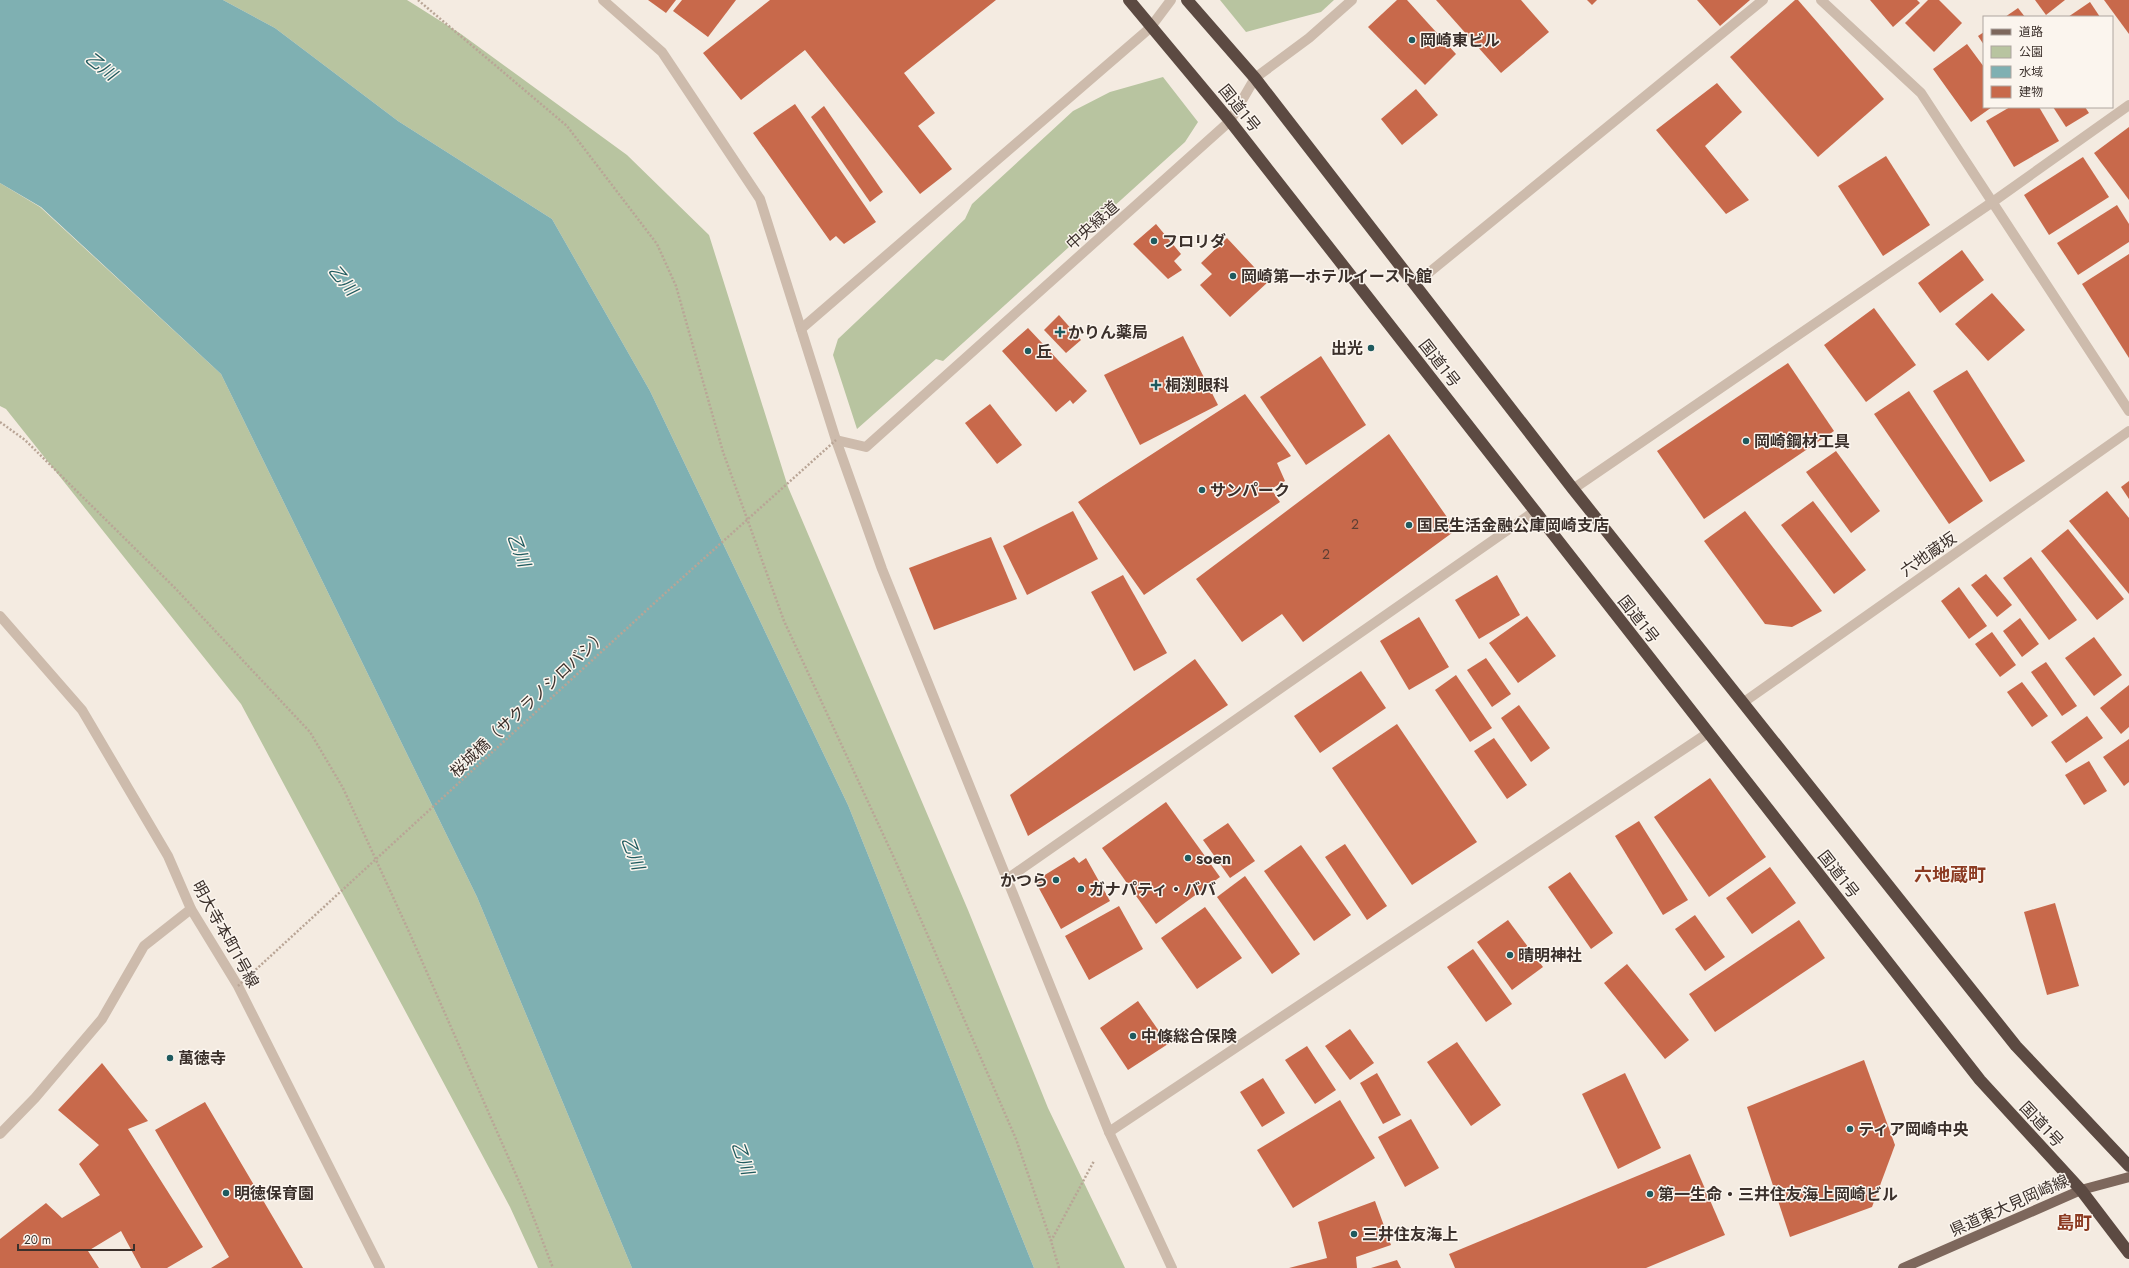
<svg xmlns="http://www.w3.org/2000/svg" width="2129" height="1268" viewBox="0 0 2129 1268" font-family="Jost,'Noto Sans JP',sans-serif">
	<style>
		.green { fill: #b8c4a0 }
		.water { fill: #7fb0b2 }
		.building { fill: #c8694b }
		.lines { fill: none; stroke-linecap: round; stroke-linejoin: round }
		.path { stroke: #b9a596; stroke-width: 2.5; stroke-dasharray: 2 2; stroke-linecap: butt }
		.minor { stroke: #cdbbac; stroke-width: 10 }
		.major { stroke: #7d675c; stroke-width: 10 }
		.highway { stroke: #5c4a42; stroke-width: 12 }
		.path-bridge { stroke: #b9a596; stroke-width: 2.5; stroke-dasharray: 2 2; stroke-linecap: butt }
		.poi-dot { fill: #1f5a5e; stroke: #fbf5ee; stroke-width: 1.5 }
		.labels { text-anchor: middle; stroke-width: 3; stroke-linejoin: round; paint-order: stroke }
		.number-label { font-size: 14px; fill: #5e3e33 }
		.poi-label { font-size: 16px; font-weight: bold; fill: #3b302b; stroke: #fbf5ee; text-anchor: start }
		.street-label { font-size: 16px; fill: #3b302b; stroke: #fbf5ee }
		.water-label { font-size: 17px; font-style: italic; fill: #1f5a5e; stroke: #fbf5ee }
		.quarter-label { font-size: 18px; font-weight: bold; fill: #8c3b22; stroke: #fbf5ee }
	</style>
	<rect width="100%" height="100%" fill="#f4ebe1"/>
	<!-- green -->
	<g class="green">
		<polygon points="223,0 407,0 461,34 627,155 709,235 788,487 968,910 1048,1108 1125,1268 1034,1268 848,805 650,391 552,219 398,121 275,28"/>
		<polygon points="1220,0 1334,0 1321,12 1246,32"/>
		<polygon points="1163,77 1198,122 1185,142 943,361 936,359 857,429 833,355 838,339 965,219 972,204 1073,111 1110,92"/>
		<polygon points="0,183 40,207 221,374 477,897 632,1268 538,1268 510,1207 241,704 6,409 0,406"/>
	</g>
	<!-- water -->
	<polygon class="water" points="0,0 223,0 275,28 398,121 552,219 650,391 848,805 1034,1268 632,1268 477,897 221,374 41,207 0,183"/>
	<!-- building -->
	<g class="building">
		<polygon points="648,0 676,0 666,13"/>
		<polygon points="682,0 736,0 708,37 673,11"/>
		<polygon points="770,0 996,0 904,73 935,113 918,126 952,169 920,194 805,50 741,100 703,53"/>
		<polygon points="1397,0 1407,0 1456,54 1425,85 1368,27"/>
		<polygon points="1436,0 1521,0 1549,32 1501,73"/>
		<polygon points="1587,0 1597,0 1592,5"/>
		<polygon points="1697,0 1750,0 1720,26"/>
		<polygon points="1795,0 1798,0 1884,99 1818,157 1730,57"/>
		<polygon points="1870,0 1917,0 1920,3 1893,27"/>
		<polygon points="1928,0 1939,0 1962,23 1934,52 1905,23"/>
		<polygon points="2035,0 2065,0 2046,15"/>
		<polygon points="2104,0 2129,0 2129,34"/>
		<polygon points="2090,2 2100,17 2068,17"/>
		<polygon points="2018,8 2025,17 2005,17"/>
		<polygon points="1984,32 1984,45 1978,36"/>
		<polygon points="1967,44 1984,67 1984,107 1992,107 1971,122 1933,69"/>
		<polygon points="1717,83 1742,112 1705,146 1749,200 1726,214 1656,130"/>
		<polygon points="1416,89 1438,115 1402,145 1381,119"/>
		<polygon points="795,104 876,222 844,244 836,236 830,241 753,133"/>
		<polygon points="824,106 883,192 870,202 811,117"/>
		<polygon points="2010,107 2039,107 2059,141 2014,167 1986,121"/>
		<polygon points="2053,107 2085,107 2089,113 2066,127"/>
		<polygon points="2129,127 2129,200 2094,153"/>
		<polygon points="1886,156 1930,225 1883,256 1838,186"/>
		<polygon points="2083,157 2109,197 2049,235 2024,195"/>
		<polygon points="2117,205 2129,224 2129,242 2078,275 2057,243"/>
		<polygon points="1156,224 1181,254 1174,261 1182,270 1168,279 1133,244"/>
		<polygon points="1227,238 1268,282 1230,317 1200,285 1212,274 1201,263"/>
		<polygon points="1962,250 1984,280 1940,313 1918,283"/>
		<polygon points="2129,254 2129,358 2082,284"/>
		<polygon points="1992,293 2025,330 1988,361 1955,324"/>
		<polygon points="1874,308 1916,365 1866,402 1824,345"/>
		<polygon points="1059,315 1081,340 1066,353 1044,330"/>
		<polygon points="1028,328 1087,391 1073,404 1070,400 1056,412 1002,351"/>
		<polygon points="1183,336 1218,405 1140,445 1104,375"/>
		<polygon points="1321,356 1366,425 1306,465 1260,397"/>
		<polygon points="1788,363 1834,431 1704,519 1657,451"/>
		<polygon points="1967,370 2025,461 1990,482 1933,391"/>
		<polygon points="1909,391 1983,501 1949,524 1874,414"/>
		<polygon points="1245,394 1291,456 1277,463 1285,481 1271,489 1280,502 1144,595 1078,502"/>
		<polygon points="990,404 1022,445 997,464 965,423"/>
		<polygon points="1389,434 1456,530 1303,642 1282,614 1242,642 1196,579"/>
		<polygon points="1836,451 1880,511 1851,533 1806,472"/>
		<polygon points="2129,481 2129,499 2121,487"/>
		<polygon points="2107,491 2129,518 2129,594 2069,521"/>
		<polygon points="1813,501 1866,570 1834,594 1781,525"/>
		<polygon points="1073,511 1098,559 1027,595 1003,546"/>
		<polygon points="1745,511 1822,611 1792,627 1765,624 1704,541"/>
		<polygon points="2068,529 2124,599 2097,620 2041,551"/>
		<polygon points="991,537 1017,599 934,630 909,568"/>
		<polygon points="2031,557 2077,620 2049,640 2003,578"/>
		<polygon points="1986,574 2012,605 1997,617 1971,585"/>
		<polygon points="1123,575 1167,653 1134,671 1091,592"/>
		<polygon points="1497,575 1520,615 1479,639 1455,600"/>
		<polygon points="1959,587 1987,626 1969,639 1941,601"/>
		<polygon points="1527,616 1556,656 1518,683 1489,643"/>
		<polygon points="1419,617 1449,667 1409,690 1380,641"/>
		<polygon points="2020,618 2039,644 2022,657 2003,631"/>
		<polygon points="1992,632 2016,665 2000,677 1975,644"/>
		<polygon points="2094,637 2122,675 2094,696 2065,658"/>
		<polygon points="1486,658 1511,694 1492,707 1467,670"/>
		<polygon points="1195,659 1228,705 1028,836 1010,795"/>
		<polygon points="2046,662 2077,706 2062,716 2031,672"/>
		<polygon points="1361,671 1386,708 1320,753 1294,716"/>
		<polygon points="1456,675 1492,728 1470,742 1435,690"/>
		<polygon points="2022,682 2048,716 2032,727 2007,692"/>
		<polygon points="2129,685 2129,727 2121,734 2100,708"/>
		<polygon points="1519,705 1550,748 1531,762 1501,718"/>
		<polygon points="2087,716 2103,738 2066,763 2051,742"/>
		<polygon points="1397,724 1477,842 1412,885 1332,768"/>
		<polygon points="1494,738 1527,785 1507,799 1474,751"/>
		<polygon points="2129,739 2129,782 2124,786 2103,757"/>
		<polygon points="2089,761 2107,791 2084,805 2065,775"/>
		<polygon points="1710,778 1766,857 1709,897 1654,817"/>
		<polygon points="1166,802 1220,877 1156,924 1102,848"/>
		<polygon points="1639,821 1688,900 1663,915 1615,836"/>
		<polygon points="1228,823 1255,861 1230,878 1203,840"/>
		<polygon points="1345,844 1387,906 1367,920 1325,857"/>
		<polygon points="1301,845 1351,915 1314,941 1264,871"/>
		<polygon points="1074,857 1079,863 1086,858 1110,901 1061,929 1035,881"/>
		<polygon points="1770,867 1796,903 1752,934 1726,898"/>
		<polygon points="1570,872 1613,933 1591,949 1548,887"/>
		<polygon points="1245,876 1300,954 1272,974 1217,897"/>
		<polygon points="2055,903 2079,986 2047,995 2024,912"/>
		<polygon points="1119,906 1143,949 1089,980 1065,936"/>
		<polygon points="1205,907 1242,958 1197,989 1161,938"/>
		<polygon points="1695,915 1725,957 1705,971 1675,929"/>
		<polygon points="1508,920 1543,967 1512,990 1477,942"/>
		<polygon points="1799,920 1825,958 1715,1032 1689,994"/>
		<polygon points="1473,949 1512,1004 1486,1022 1447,967"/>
		<polygon points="1627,964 1689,1040 1665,1059 1604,983"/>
		<polygon points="1138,1001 1168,1044 1128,1070 1100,1028"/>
		<polygon points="1350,1029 1374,1063 1350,1080 1325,1046"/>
		<polygon points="1457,1042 1501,1105 1471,1126 1427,1062"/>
		<polygon points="1307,1046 1336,1090 1315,1104 1285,1060"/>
		<polygon points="1864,1060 1895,1145 1872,1207 1790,1237 1747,1107"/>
		<polygon points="102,1063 148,1121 128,1129 203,1247 167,1268 141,1268 121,1231 88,1251 99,1268 0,1268 0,1239 46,1203 62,1218 100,1195 79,1164 99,1145 58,1110"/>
		<polygon points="1377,1073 1401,1115 1383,1124 1360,1083"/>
		<polygon points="1625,1073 1661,1148 1618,1169 1582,1094"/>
		<polygon points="1263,1078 1285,1113 1262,1127 1240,1092"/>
		<polygon points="1340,1100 1375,1158 1293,1208 1257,1150"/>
		<polygon points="205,1102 303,1268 211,1268 229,1257 155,1130"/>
		<polygon points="1411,1119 1439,1168 1405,1187 1378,1137"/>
		<polygon points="1690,1154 1725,1235 1646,1268 1455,1268 1449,1254"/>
		<polygon points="1375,1201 1391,1245 1356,1257 1357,1268 1289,1268 1327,1258 1318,1222"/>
		<polygon points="1397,1260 1401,1268 1371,1268"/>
	</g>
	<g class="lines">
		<!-- path -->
		<g class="path">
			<polyline points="418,0 567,126 657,244 676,286 723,452 784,621 895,860 1016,1139 1051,1241"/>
			<polyline points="0,422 25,440 175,588 310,732 343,788 410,934 524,1193 553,1268"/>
			<polyline points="1059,1268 1051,1241 1094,1161"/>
		</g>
		<!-- minor -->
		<g class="minor">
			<polyline points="603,0 662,52 760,199 836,440 882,569 1109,1132 1172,1268"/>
			<polyline points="1821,0 1921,93 2129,411"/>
			<polyline points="1415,284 1763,0"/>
			<polyline points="801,329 1150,28 1171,0"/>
			<polyline points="836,440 866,447 1230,121 1255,78 1309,38 1352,0"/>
			<polyline points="1573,489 1994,201 2129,105"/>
			<polyline points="0,616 82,710 168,856 191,909 238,986 380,1268"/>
			<polyline points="1744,702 2129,431"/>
			<polyline points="1007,879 1535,511"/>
			<polyline points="1109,1132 1708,733"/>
			<polyline points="0,1134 35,1098 102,1019 144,946 191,909"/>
		</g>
		<!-- major -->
		<polyline class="major" points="1903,1268 2081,1190 2129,1177"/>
		<!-- highway -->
		<g class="highway">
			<polyline points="1129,0 1230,121 1980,1080 2081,1190 2129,1253"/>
			<polyline points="1187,0 1255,78 1573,489 2016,1046 2129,1166"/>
		</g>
		<!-- path-bridge -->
		<polyline class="path-bridge" points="238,986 661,597 836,440"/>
	</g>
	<!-- markers -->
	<g class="poi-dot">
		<circle cx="1412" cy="40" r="4"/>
		<circle cx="1154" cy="241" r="4"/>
		<circle cx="1233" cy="276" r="4"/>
		<path d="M1058 326h4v4h4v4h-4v4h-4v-4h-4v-4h4z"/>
		<circle cx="1371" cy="348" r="4"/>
		<circle cx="1028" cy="351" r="4"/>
		<path d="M1154 379h4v4h4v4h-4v4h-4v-4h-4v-4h4z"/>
		<circle cx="1746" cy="441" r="4"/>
		<circle cx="1202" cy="490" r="4"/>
		<circle cx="1409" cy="525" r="4"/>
		<circle cx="1188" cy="858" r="4"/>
		<circle cx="1056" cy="880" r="4"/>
		<circle cx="1081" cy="889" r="4"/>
		<circle cx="1510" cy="955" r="4"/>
		<circle cx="1133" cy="1036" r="4"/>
		<circle cx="170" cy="1058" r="4"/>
		<circle cx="1850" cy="1129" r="4"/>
		<circle cx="226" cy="1193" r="4"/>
		<circle cx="1650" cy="1194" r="4"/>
		<circle cx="1354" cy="1234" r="4"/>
	</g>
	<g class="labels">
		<!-- number labels -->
		<g class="number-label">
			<text x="1355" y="529">2</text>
			<text x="1326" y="559">2</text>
		</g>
		<!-- poi labels -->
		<g class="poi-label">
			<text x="1420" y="46">岡崎東ビル</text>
			<text x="1162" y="247">フロリダ</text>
			<text x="1241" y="282">岡崎第一ホテルイースト館</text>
			<text x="1068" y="338">かりん薬局</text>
			<text x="1363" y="354" text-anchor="end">出光</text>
			<text x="1036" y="357">丘</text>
			<text x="1165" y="391">桐渕眼科</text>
			<text x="1754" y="447">岡崎鋼材工具</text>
			<text x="1210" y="496">サンパーク</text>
			<text x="1417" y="531">国民生活金融公庫岡崎支店</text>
			<text x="1196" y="864">soen</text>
			<text x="1048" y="886" text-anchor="end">かつら</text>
			<text x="1089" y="895">ガナパティ・ババ</text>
			<text x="1518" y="961">晴明神社</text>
			<text x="1141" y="1042">中條総合保険</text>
			<text x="178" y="1064">萬徳寺</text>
			<text x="1858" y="1135">ティア岡崎中央</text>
			<text x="234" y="1199">明徳保育園</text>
			<text x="1658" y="1200">第一生命・三井住友海上岡崎ビル</text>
			<text x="1362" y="1240">三井住友海上</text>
		</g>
		<!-- street labels -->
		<g class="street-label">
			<text transform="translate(1240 108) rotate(51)" y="6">国道1号</text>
			<text transform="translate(1092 225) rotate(-42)" y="6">中央緑道</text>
			<text transform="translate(1440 363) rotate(52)" y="6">国道1号</text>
			<text transform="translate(1928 554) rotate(-35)" y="6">六地蔵坂</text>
			<text transform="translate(1639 619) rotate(52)" y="6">国道1号</text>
			<text transform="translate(528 703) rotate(-43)" y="6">桜城橋（サクラノシロバシ）</text>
			<text transform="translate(1839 874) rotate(52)" y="6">国道1号</text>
			<text transform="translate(226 934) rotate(61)" y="6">明大寺本町1号線</text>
			<text transform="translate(2042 1124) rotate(47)" y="6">国道1号</text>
			<text transform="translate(2009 1205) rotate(-24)" y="6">県道東大見岡崎線</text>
		</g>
		<!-- water labels -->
		<g class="water-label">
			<text transform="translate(101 66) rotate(38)" y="6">乙川</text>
			<text transform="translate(343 280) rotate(50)" y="6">乙川</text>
			<text transform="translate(519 550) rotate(69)" y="6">乙川</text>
			<text transform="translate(633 853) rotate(69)" y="6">乙川</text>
			<text transform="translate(743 1158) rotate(70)" y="6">乙川</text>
		</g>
		<!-- quarter labels -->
		<g class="quarter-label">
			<text x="1950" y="881">六地蔵町</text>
			<text x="2074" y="1229">島町</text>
		</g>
	</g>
	<!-- legend -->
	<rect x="1983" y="16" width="130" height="92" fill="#fbf5ee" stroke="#aea6a0"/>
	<rect x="1991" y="29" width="20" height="6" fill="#7d675c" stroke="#aea6a0"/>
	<text x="2019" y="36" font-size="12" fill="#3b302b">道路</text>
	<rect x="1991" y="46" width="20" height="12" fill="#b8c4a0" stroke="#aea6a0"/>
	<text x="2019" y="56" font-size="12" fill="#3b302b">公園</text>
	<rect x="1991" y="66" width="20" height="12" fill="#7fb0b2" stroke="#aea6a0"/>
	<text x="2019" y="76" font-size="12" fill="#3b302b">水域</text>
	<rect x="1991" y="86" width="20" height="12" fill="#c8694b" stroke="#aea6a0"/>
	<text x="2019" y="96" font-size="12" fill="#3b302b">建物</text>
	<!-- scale -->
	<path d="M18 1244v6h116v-6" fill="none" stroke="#3b302b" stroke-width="2"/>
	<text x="24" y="1244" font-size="12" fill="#3b302b" stroke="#fbf5ee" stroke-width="3" paint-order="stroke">20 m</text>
</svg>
